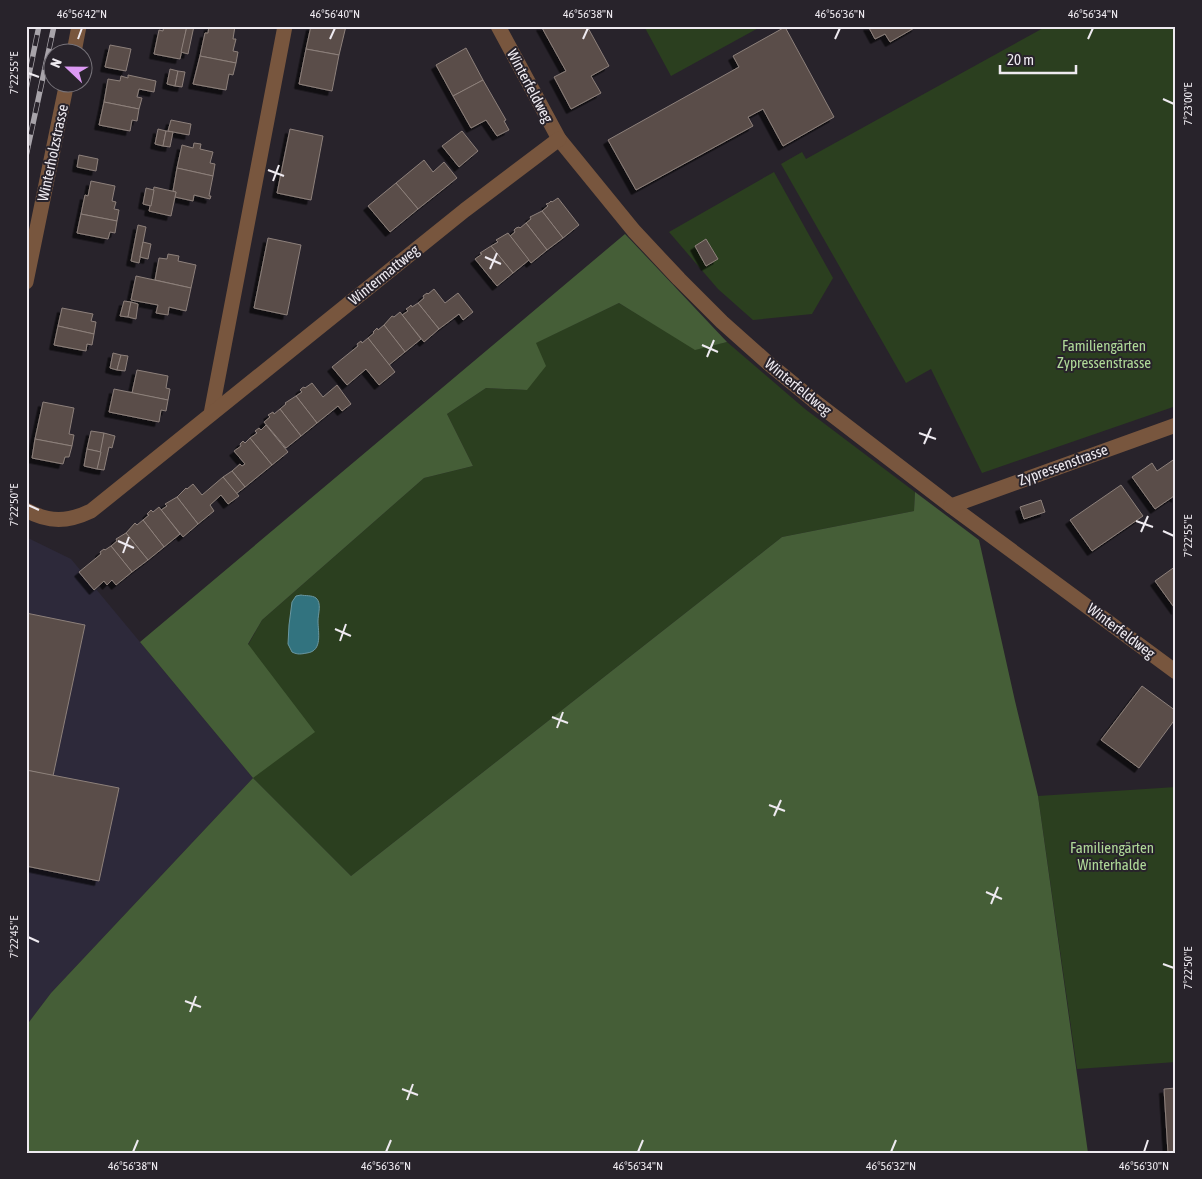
<svg xmlns="http://www.w3.org/2000/svg" width="1202" height="1179" viewBox="0 0 1202 1179" font-family="'Asap Condensed',sans-serif">
	<style>
		.industrial { fill: #2d293a }
		.green { fill: #2b3f1f }
		.forest { fill: #455e37 }
		.water { fill: #32737f; stroke: #6a97a1 }
		.building { fill: #5a4e49; stroke: #8d807b; filter: url(#shadow) }
		.lines { fill: none; stroke-linecap: round; stroke-linejoin: round }
		.street { stroke: #78563e; stroke-width: 15 }
		.rail-casing { stroke: #a8a4aa; stroke-width: 5.5 }
		.rail { stroke: #28232b; stroke-width: 4; stroke-dasharray: 11; stroke-linecap: butt }
		.ticks { fill: none; stroke: #eeeaf0; stroke-width: 2 }
		.labels { text-anchor: middle; stroke-width: 4; stroke-linejoin: round; paint-order: stroke }
		.street-label { font-size: 15px; fill: #eeeaf0; stroke: #28232b }
		.park-label { font-size: 15px; fill: #afd998; stroke: #28232b }
		.neatline { fill: none; stroke: #eeeaf0; stroke-width: 2 }
		.ticks-label { font-size: 12px; text-anchor: middle; fill: #eeeaf0 }
	</style>
	<defs>
		<filter id="shadow"><feDropShadow dx="-4.5" dy="4.5" stdDeviation="0" flood-color="#0009"/></filter>
	</defs>
	<rect width="100%" height="100%" fill="#28232b"/>
	<!-- industrial -->
	<polygon class="industrial" points="26,537 71,559 253,778 51,993 26,1026"/>
	<!-- green -->
	<g class="green">
		<polygon points="644,26 762,26 671,76"/>
		<polygon points="1047,26 1176,26 1176,406 982,473 931,369 906,383 781,164 802,152 806,159"/>
		<polygon points="774,172 833,278 812,314 753,320 718,289 669,232"/>
		<polygon points="619,303 695,349 727,342 805,409 915,492 914,511 782,537 351,876 253,778 248,645 262,620 424,478 473,466 447,414 486,388 527,390 535,343"/>
		<polygon points="1176,787 1176,1062 1077,1069 1038,796"/>
	</g>
	<!-- forest -->
	<polygon class="forest" points="625,234 727,342 695,350 619,303 536,343 546,366 527,390 486,388 447,414 473,466 424,478 262,620 248,644 315,732 253,778 351,876 782,537 914,511 915,492 979,540 1015,701 1038,796 1088,1153 26,1153 26,1026 51,993 253,778 140,642"/>
	<!-- water -->
	<path class="water" d="M301 595C305 596 312 595 316 598 322 603 318 614 318 621 318 632 323 651 307 653 301 654 298 655 292 652L288 644 289 625 292 602 296 596Z"/>
	<!-- building -->
	<g class="building">
		<polygon points="164,26 187,26 180,59 154,54 159,30 163,31"/>
		<polygon points="187,26 194,26 188,54 181,52"/>
		<polygon points="209,26 235,26 233,39 236,39 233,51 238,52 236,63 200,56 205,33 208,33"/>
		<polygon points="311,26 346,26 339,55 306,49"/>
		<polygon points="541,26 587,26 609,66 591,76 601,93 571,109 554,77 566,71"/>
		<polygon points="868,26 916,26 916,27 890,42 885,34 875,39"/>
		<polygon points="785,27 834,117 783,146 763,109 748,117 753,126 636,190 608,140 739,67 733,56"/>
		<polygon points="110,45 131,49 126,71 105,67"/>
		<polygon points="466,48 483,80 453,96 436,65"/>
		<polygon points="306,49 339,55 332,91 299,84"/>
		<polygon points="200,56 236,63 233,75 229,74 226,90 193,84"/>
		<polygon points="170,69 178,71 175,86 167,84"/>
		<polygon points="178,71 185,72 182,87 175,86"/>
		<polygon points="128,75 156,81 154,92 139,89 137,97 142,98 139,109 104,102 108,79 120,81 121,76 128,78"/>
		<polygon points="483,80 506,120 504,121 509,130 497,136 486,120 471,128 453,96"/>
		<polygon points="104,102 139,109 137,121 132,120 130,131 99,125"/>
		<polygon points="171,120 191,124 189,135 168,131"/>
		<polygon points="158,129 166,131 163,146 155,144"/>
		<polygon points="290,129 323,136 311,200 277,193"/>
		<polygon points="166,131 173,132 170,147 163,146"/>
		<polygon points="462,131 478,151 459,167 442,146"/>
		<polygon points="194,143 201,144 200,149 213,152 210,163 215,164 213,176 177,168 182,145 193,148"/>
		<polygon points="79,155 98,159 96,171 77,167"/>
		<polygon points="424,160 433,172 444,162 457,178 418,209 396,183"/>
		<polygon points="177,168 213,176 209,196 211,196 210,199 194,195 193,201 175,197 176,192 173,191"/>
		<polygon points="91,181 115,186 112,201 116,202 114,209 119,210 117,221 81,214 85,195 88,196"/>
		<polygon points="396,183 418,209 390,232 368,206"/>
		<polygon points="154,187 176,192 171,216 149,211"/>
		<polygon points="146,188 154,190 151,206 143,204"/>
		<polygon points="558,198 579,225 563,238 542,211 548,206 546,204 549,203 551,201 552,202"/>
		<polygon points="542,211 563,238 547,250 526,223 531,219 530,217"/>
		<polygon points="81,214 117,221 115,233 110,232 108,239 77,233"/>
		<polygon points="526,223 547,250 531,263 510,236 515,232 514,230 516,228 519,227 520,228"/>
		<polygon points="138,225 146,227 139,263 131,261"/>
		<polygon points="508,233 529,260 513,273 491,246 498,242 496,240"/>
		<polygon points="268,238 301,245 287,315 254,308"/>
		<polygon points="706,239 718,259 706,266 695,246"/>
		<polygon points="143,242 151,244 148,259 140,257"/>
		<polygon points="491,246 513,273 497,286 475,259 482,254 480,253"/>
		<polygon points="168,254 179,256 178,261 196,265 191,288 155,280 159,258 167,259"/>
		<polygon points="136,276 191,288 186,311 169,307 168,315 156,313 158,305 131,300"/>
		<polygon points="434,289 445,303 458,293 473,312 463,320 459,314 439,329 418,303 424,298 423,296 427,293 428,294"/>
		<polygon points="124,301 131,302 128,317 120,316"/>
		<polygon points="131,302 138,304 136,319 128,317"/>
		<polygon points="418,303 439,329 424,342 402,315 408,311 406,309 409,307 411,305 412,307"/>
		<polygon points="62,308 93,314 91,321 96,322 94,334 58,326"/>
		<polygon points="400,312 421,339 405,352 384,325 392,316 394,317"/>
		<polygon points="384,325 405,352 389,365 368,338 374,333 373,332 377,328 378,330"/>
		<polygon points="58,326 94,334 92,345 87,344 86,351 54,345"/>
		<polygon points="368,338 395,372 379,385 366,369 347,385 332,367 358,346 357,344 361,341 362,343"/>
		<polygon points="113,353 121,355 117,370 110,368"/>
		<polygon points="121,355 128,356 125,371 117,370"/>
		<polygon points="137,370 168,376 166,388 170,389 168,400 132,393"/>
		<polygon points="312,383 323,397 337,385 351,404 342,411 338,406 317,423 296,396 302,392 300,390 302,388 304,387 305,388"/>
		<polygon points="114,389 168,400 166,411 161,410 159,422 109,412"/>
		<polygon points="296,396 317,423 301,436 280,409 286,404 285,403"/>
		<polygon points="43,402 74,408 69,434 74,435 72,446 35,439"/>
		<polygon points="280,409 301,436 286,448 264,422 270,417 268,415 273,412 274,414"/>
		<polygon points="266,425 288,452 272,465 250,438 257,433 255,431 259,428 261,430"/>
		<polygon points="91,431 104,433 101,452 87,449"/>
		<polygon points="104,433 115,436 112,448 109,447 104,470 97,469"/>
		<polygon points="250,438 272,465 245,487 232,471 240,464 242,466 245,464 234,451 241,446 240,444 243,441 245,443"/>
		<polygon points="35,439 72,446 69,457 65,457 63,464 32,458"/>
		<polygon points="87,449 101,452 97,469 84,466"/>
		<polygon points="1176,458 1176,498 1174,496 1155,509 1132,477 1152,463 1157,471"/>
		<polygon points="232,471 245,487 236,494 223,477"/>
		<polygon points="223,477 239,496 228,504 221,495 210,505 214,511 198,524 177,497 186,488 187,489 193,484 202,495"/>
		<polygon points="1121,485 1143,516 1092,551 1070,520"/>
		<polygon points="177,497 198,524 183,537 161,510 167,506 165,504"/>
		<polygon points="1041,500 1045,512 1024,519 1020,507"/>
		<polygon points="159,507 180,534 164,547 143,520 149,515 147,514 151,510 153,512"/>
		<polygon points="143,520 164,547 148,560 126,533 135,523 137,525"/>
		<polygon points="126,533 148,560 132,572 111,546 117,541 116,539"/>
		<polygon points="111,546 132,572 116,585 112,580 107,585 104,581 94,590 79,572 101,554 100,552 104,549 105,550"/>
		<polygon points="1176,566 1176,610 1155,581"/>
		<polygon points="26,613 85,625 53,776 26,770"/>
		<polygon points="1142,686 1176,711 1176,718 1139,768 1101,740"/>
		<polygon points="26,770 119,788 99,881 26,866"/>
		<polygon points="1176,1088 1176,1153 1168,1153 1164,1089"/>
	</g>
	<g class="lines">
		<!-- street -->
		<g class="street">
			<polyline points="498,26 559,139 634,231 679,279 722,322 768,363 818,404 951,506 1176,672"/>
			<polyline points="74,52 79,26"/>
			<polyline points="26,282 67,82"/>
			<polyline points="211,414 285,26"/>
			<polyline points="951,506 1176,425"/>
			<path d="M26 510C49 523 68 522 91 511L465 210 559 139"/>
		</g>
		<!-- rail casing -->
		<g class="rail-casing">
			<g id="rail">
				<polyline points="26,89 39,26"/>
				<polyline points="26,156 54,26"/>
			</g>
		</g>
		<!-- rail -->
		<use href="#rail" class="rail"/>
	</g>
	<!-- ticks -->
	<path class="ticks" d="M78 39 82 28M330 39 335 28M583 39 588 28M835 39 840 28M1088 39 1093 28M28 73 39 77M1163 99 1174 104M268 170 284 176M273 181 279 165M485 257 501 264M490 269 497 253M702 345 718 352M707 357 714 340M919 433 936 439M924 444 931 428M28 505 39 510M1136 521 1153 527M1163 531 1174 536M1141 532 1148 516M118 541 134 548M123 553 129 537M335 629 351 636M340 641 346 624M552 717 568 723M557 728 563 712M769 805 785 811M774 816 781 800M986 892 1002 899M991 904 998 887M28 937 39 942M1163 964 1174 968M185 1001 201 1007M190 1012 196 996M402 1089 418 1095M407 1100 413 1084M133 1152 138 1140M386 1152 391 1140M638 1152 643 1140M891 1152 896 1140M1144 1152 1148 1140"/>
	<g class="labels">
		<!-- street labels -->
		<g class="street-label">
			<text transform="translate(530 86) rotate(62)" y="5">Winterfeldweg</text>
			<text transform="translate(53 153) rotate(-78)" y="5">Winterholzstrasse</text>
			<text transform="translate(384 275) rotate(-39)" y="5">Wintermattweg</text>
			<text transform="translate(798 387) rotate(39)" y="5">Winterfeldweg</text>
			<text transform="translate(1063 465) rotate(-20)" y="5">Zypressenstrasse</text>
			<text transform="translate(1121 631) rotate(37)" y="5">Winterfeldweg</text>
		</g>
		<!-- park labels -->
		<g class="park-label">
			<text x="1104" y="351">Familiengärten<tspan x="1104" dy="17">Zypressenstrasse</tspan></text>
			<text x="1112" y="853">Familiengärten<tspan x="1112" dy="17">Winterhalde</tspan></text>
		</g>
	</g>
	<!-- border -->
	<rect width="1202" height="1179" fill="none" stroke="#28232b" stroke-width="55"/>
	<!-- north arrow -->
	<g transform="translate(68 68) rotate(292)"><circle r="24" fill="#28232b" stroke="#77737a"/>
	<path d="M0-4L9 19L0 12L-9 19Z" fill="#dc99f4"/>
	<text y="-8" font-size="14" font-weight="bold" text-anchor="middle" fill="#eeeaf0">N</text>
	</g>
	<!-- scale -->
	<path d="M1000 65v8h76v-8" fill="none" stroke="#eeeaf0" stroke-width="2.5"/>
	<text x="1007" y="65" font-size="15" fill="#eeeaf0" stroke="#28232b" stroke-width="4" paint-order="stroke">20 m</text>
	<rect x="28" y="28" width="1146" height="1124" class="neatline"/>
	<g class="ticks-label">
		<text x="82" y="18">46°56'42"N</text>
		<text x="335" y="18">46°56'40"N</text>
		<text x="588" y="18">46°56'38"N</text>
		<text x="840" y="18">46°56'36"N</text>
		<text x="1093" y="18">46°56'34"N</text>
		<text transform="translate(14 73) rotate(-90)" y="4">7°22'55"E</text>
		<text transform="translate(1188 104) rotate(-90)" y="4">7°23'00"E</text>
		<text transform="translate(14 505) rotate(-90)" y="4">7°22'50"E</text>
		<text transform="translate(1188 536) rotate(-90)" y="4">7°22'55"E</text>
		<text transform="translate(14 937) rotate(-90)" y="4">7°22'45"E</text>
		<text transform="translate(1188 968) rotate(-90)" y="4">7°22'50"E</text>
		<text x="133" y="1170">46°56'38"N</text>
		<text x="386" y="1170">46°56'36"N</text>
		<text x="638" y="1170">46°56'34"N</text>
		<text x="891" y="1170">46°56'32"N</text>
		<text x="1144" y="1170">46°56'30"N</text>
	</g>
</svg>
